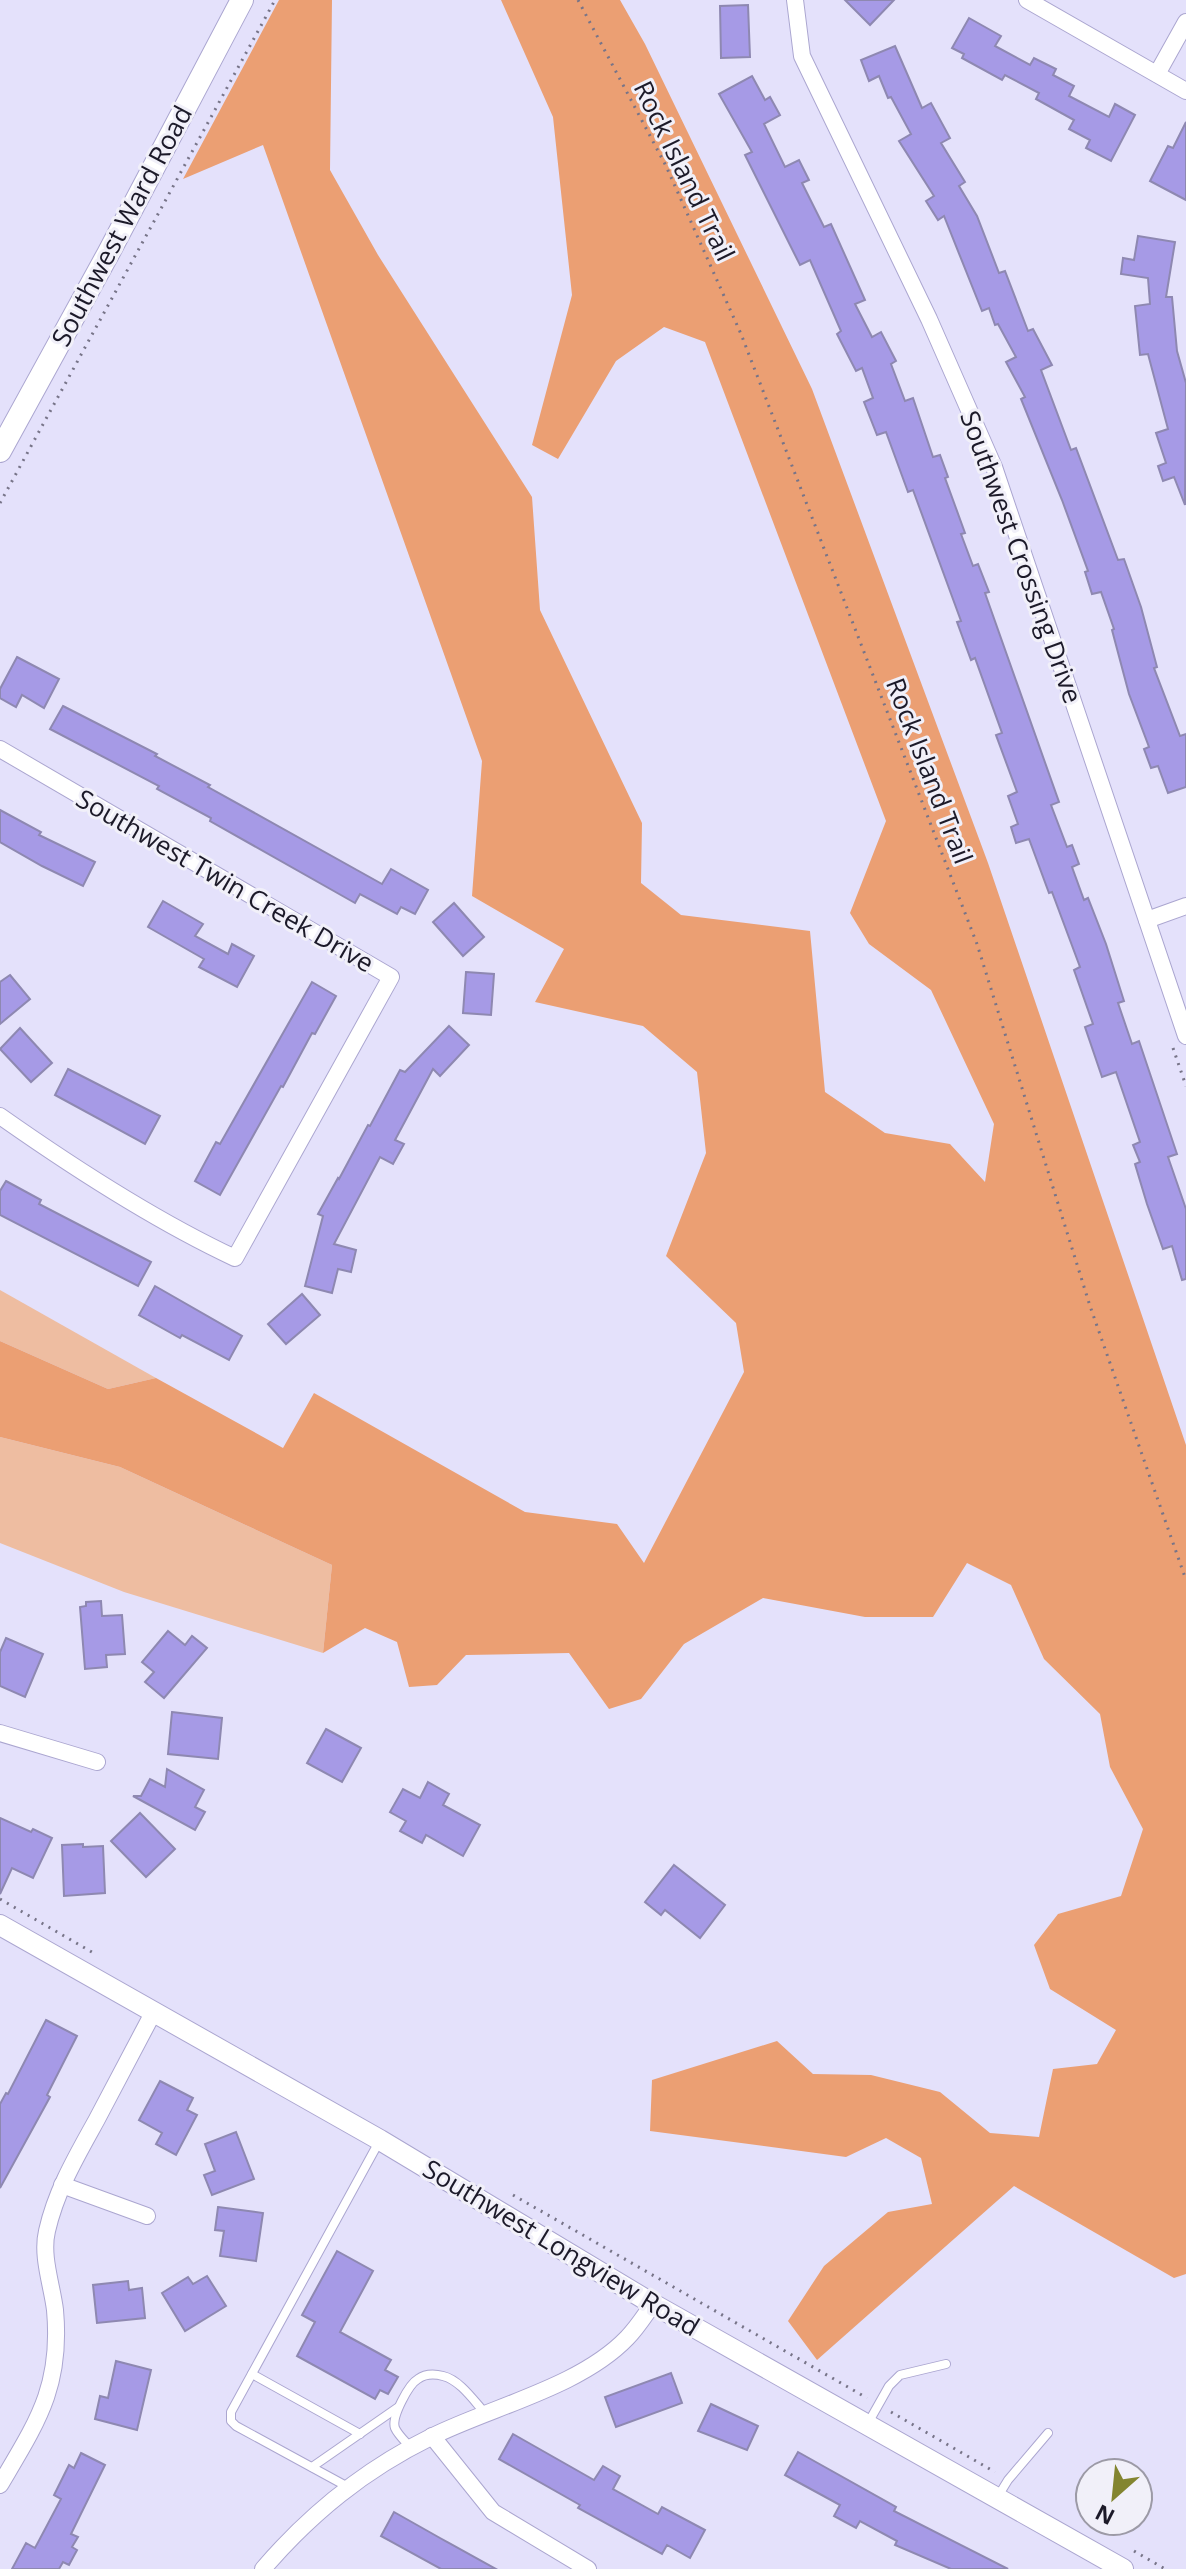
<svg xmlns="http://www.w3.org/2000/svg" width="1186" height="2569" viewBox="0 0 1186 2569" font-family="'Open Sans',sans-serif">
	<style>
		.green { fill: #eebda1 }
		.forest { fill: #eb9f73 }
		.building { fill: #a69ae6; stroke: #8e88b1; stroke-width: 2 }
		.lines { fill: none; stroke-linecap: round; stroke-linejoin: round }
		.service-casing { stroke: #aba6d0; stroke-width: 10 }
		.minor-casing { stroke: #aba6d0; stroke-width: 18 }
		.tertiary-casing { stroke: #aba6d0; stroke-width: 22 }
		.secondary-casing { stroke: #aba6d0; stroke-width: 24 }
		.path { stroke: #777488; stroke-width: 3; stroke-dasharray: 2 6; stroke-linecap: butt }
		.service { stroke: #fff; stroke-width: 8 }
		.minor { stroke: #fff; stroke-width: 16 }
		.tertiary { stroke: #fff; stroke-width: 20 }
		.secondary { stroke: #fff; stroke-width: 22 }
		.labels { text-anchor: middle; stroke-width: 6; stroke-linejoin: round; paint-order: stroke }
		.street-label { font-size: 26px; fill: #1c1a29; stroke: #f1f0f9 }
	</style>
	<rect width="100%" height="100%" fill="#e4e1fb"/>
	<!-- green -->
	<g class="green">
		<polygon points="0,1290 156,1378 108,1389 0,1341"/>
		<polygon points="0,1437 120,1467 332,1565 323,1653 124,1592 0,1543"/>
	</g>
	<!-- forest -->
	<polygon class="forest" points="279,0 332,0 330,170 378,255 532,497 540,610 642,823 641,883 681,915 810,931 825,1092 885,1133 950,1144 985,1182 994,1124 931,990 869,944 850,913 886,821 705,342 664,327 616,361 558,459 532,445 572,295 553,117 501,0 620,0 645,44 812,389 988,863 1186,1445 1186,2274 1174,2278 1014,2186 817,2360 788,2321 824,2266 888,2212 932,2204 921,2158 886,2138 846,2157 650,2131 652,2080 777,2041 813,2074 871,2075 940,2092 990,2133 1039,2137 1053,2069 1097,2064 1116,2030 1050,1989 1034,1945 1058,1914 1121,1896 1143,1829 1110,1767 1100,1714 1044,1659 1011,1585 967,1563 933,1617 865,1617 763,1598 684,1644 641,1699 609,1709 569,1653 466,1655 437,1685 409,1687 397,1642 365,1628 323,1653 332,1565 120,1467 0,1437 0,1341 108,1389 156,1378 283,1448 314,1393 525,1512 617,1524 644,1563 744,1372 736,1323 666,1256 706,1153 697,1072 643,1026 535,1002 564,949 472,896 482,761 263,145 183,179"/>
	<!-- building -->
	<g class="building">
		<polygon points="845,0 894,0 870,25"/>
		<polygon points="748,5 750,57 721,58 720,6"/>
		<polygon points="969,18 1001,36 995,46 1030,65 1034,58 1056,69 1053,75 1074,86 1069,96 1109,117 1115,104 1135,115 1111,161 1086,148 1090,140 1069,129 1074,120 1036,99 1039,93 1005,75 1002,80 962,58 964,54 952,48"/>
		<polygon points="895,46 922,108 931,103 950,138 941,143 965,182 959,186 977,216 999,273 1005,271 1028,331 1033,329 1052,365 1041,370 1071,450 1076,448 1118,560 1124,559 1141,607 1157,667 1154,668 1180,736 1186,734 1186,787 1168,793 1158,766 1151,768 1144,749 1149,747 1129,694 1112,630 1114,629 1101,592 1092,594 1085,572 1088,571 1062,500 1021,399 1025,397 1006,362 1016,357 998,324 995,325 989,308 982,311 944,216 938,220 926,201 934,196 899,141 911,134 891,97 888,98 879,76 869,81 861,60"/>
		<polygon points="752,76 765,100 770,97 780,115 764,124 785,167 799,160 809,180 802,183 824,227 831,224 865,300 855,304 872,337 881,332 896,361 891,364 905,401 913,398 933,457 940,455 948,477 945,478 965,533 961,534 973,566 978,564 989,592 985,593 1059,802 1051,805 1067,847 1072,845 1079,864 1072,867 1084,900 1088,898 1106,944 1124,1001 1118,1003 1132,1044 1139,1041 1177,1154 1168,1157 1186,1209 1186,1279 1182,1280 1172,1246 1163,1249 1147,1204 1135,1164 1140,1162 1133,1145 1140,1142 1116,1072 1102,1077 1085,1027 1093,1024 1074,970 1080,967 1052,892 1049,893 1029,839 1016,843 1011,827 1018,824 1008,796 1017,792 996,735 1002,733 975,658 971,660 957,622 961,621 913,490 908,492 886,432 877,435 864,402 873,398 862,368 856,371 837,334 841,331 810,260 800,265 745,155 752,152 719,94"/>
		<polygon points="1186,122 1186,200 1150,181 1168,146 1173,148"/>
		<polygon points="1138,236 1175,242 1166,297 1172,297 1177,351 1186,383 1185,505 1174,477 1163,481 1158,466 1166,463 1156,433 1168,429 1148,354 1140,355 1135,306 1150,304 1148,278 1121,274 1123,258 1134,260"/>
		<polygon points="17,657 59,679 44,708 22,695 16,707 0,698 0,689"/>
		<polygon points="63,706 157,754 155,756 210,785 208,787 382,884 391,869 428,890 415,914 401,907 397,914 360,894 355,903 210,821 211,818 157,789 159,786 50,729"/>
		<polygon points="0,810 41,832 39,835 95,862 83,886 42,866 0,842"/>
		<polygon points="163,901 203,924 195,936 228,954 232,944 254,956 237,987 199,967 204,959 148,927"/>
		<polygon points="454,903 484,937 463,956 433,922"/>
		<polygon points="466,972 494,974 491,1015 463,1013"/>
		<polygon points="10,975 30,999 0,1024 0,982"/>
		<polygon points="312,982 336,996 315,1034 312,1033 283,1087 281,1086 220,1195 195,1181 216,1142 220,1144"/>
		<polygon points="449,1026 469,1045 440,1076 433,1069 395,1140 404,1144 393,1164 380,1157 334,1244 356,1250 351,1272 338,1269 332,1293 305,1286 323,1216 318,1214 338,1178 339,1179 368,1125 370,1126 400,1070 405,1072"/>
		<polygon points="20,1028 52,1063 31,1082 0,1049"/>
		<polygon points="68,1069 160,1116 145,1144 55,1095"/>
		<polygon points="6,1181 41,1200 39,1204 151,1262 138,1286 0,1215 0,1191"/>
		<polygon points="155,1286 242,1336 229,1360 182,1335 180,1338 139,1315"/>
		<polygon points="302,1294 320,1315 286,1344 268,1324"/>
		<polygon points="101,1601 102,1616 122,1615 125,1654 106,1655 107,1667 85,1669 80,1607 86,1606 86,1602"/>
		<polygon points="168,1631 185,1645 192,1636 207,1648 164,1698 145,1682 154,1672 142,1662"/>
		<polygon points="6,1638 43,1654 25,1697 0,1686 0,1652"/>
		<polygon points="172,1712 222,1718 218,1759 168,1754"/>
		<polygon points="326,1729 361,1748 342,1782 307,1763"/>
		<polygon points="167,1769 204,1790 195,1807 205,1812 195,1830 133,1796 141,1796 150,1779 165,1787"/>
		<polygon points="428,1782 449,1794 443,1805 480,1825 463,1856 426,1835 422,1843 400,1831 406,1821 390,1812 403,1789 420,1798"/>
		<polygon points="140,1813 175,1849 146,1877 111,1841"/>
		<polygon points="0,1818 31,1832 33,1829 52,1838 33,1878 12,1868 0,1894"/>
		<polygon points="83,1844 83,1847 103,1846 105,1893 64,1896 62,1845"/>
		<polygon points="674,1865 725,1905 700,1938 665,1910 661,1915 645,1902"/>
		<polygon points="46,2020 77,2036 47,2095 50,2097 0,2188 0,2104 6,2093 8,2094"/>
		<polygon points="160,2081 193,2098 187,2110 197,2115 176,2155 156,2144 162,2133 139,2120"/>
		<polygon points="236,2132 254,2179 212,2195 204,2175 215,2171 205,2144"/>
		<polygon points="218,2207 263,2213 256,2261 220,2256 224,2231 215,2230"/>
		<polygon points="337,2251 373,2271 340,2332 391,2360 385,2370 398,2377 388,2394 380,2390 375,2399 297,2356 315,2322 302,2315"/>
		<polygon points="207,2276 226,2306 185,2331 162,2293 188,2277 193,2284"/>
		<polygon points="128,2281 129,2290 142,2288 145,2318 97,2323 93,2285"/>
		<polygon points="116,2361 151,2370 137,2430 95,2419 100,2396 108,2398"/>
		<polygon points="671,2373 682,2403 616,2427 605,2397"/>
		<polygon points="711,2404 758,2426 747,2450 698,2431"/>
		<polygon points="513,2434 594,2480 603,2466 620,2476 613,2489 658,2514 662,2507 705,2530 690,2558 667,2545 662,2554 578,2508 580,2505 499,2459"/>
		<polygon points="798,2452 896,2507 894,2511 1008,2569 951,2569 895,2545 897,2541 860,2521 856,2528 834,2516 840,2505 785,2475"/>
		<polygon points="81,2453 105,2465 71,2534 78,2537 72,2547 77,2550 69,2565 63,2562 59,2569 12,2569 26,2543 35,2548 61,2499 54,2495 69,2465 74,2468"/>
		<polygon points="394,2512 440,2538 496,2569 441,2569 381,2536"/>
	</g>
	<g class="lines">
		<!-- service casing -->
		<g class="service-casing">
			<g id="service">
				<polyline points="252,2374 360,2434"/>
				<polyline points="867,2425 889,2386 900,2375 946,2364"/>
				<path d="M411 2448C406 2442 398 2435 395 2428 391 2417 409 2384 418 2379 425 2374 435 2374 443 2376 460 2380 474 2401 485 2413"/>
				<polyline points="312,2467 397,2408"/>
				<polyline points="348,2487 236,2426 231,2421 231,2412 380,2140"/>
				<polyline points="997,2498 1008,2480 1048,2433"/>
			</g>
		</g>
		<!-- minor casing -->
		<g class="minor-casing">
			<g id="minor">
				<polyline points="795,0 802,56 929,319 994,467 1186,1036"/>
				<polyline points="1027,0 1186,91"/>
				<polyline points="1157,74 1186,22"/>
				<path d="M0 749 391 977 235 1258C156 1221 71 1166 0 1116"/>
				<polyline points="1147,920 1186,906"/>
				<polyline points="0,1733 97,1762"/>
				<polyline points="62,2185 147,2216"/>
				<polyline points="432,2436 493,2512 588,2569"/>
				<path d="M0 2485C37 2422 62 2387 55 2310 52 2285 41 2256 47 2231 56 2191 76 2157 96 2121 115 2085 134 2049 153 2013"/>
				<path d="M263 2569C311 2513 364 2470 431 2437 491 2407 580 2387 627 2338 637 2328 645 2315 653 2304"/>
			</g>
		</g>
		<!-- tertiary casing -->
		<g class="tertiary-casing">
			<polyline id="tertiary" points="0,1925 380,2140 653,2304 1123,2569"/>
		</g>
		<!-- secondary casing -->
		<g class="secondary-casing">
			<polyline id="secondary" points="0,451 108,254 242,0"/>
		</g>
		<!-- path -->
		<g class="path">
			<polyline points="578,0 666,166 741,334 977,944 1090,1306 1186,1580"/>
			<polyline points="0,503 275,0"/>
			<polyline points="1173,1048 1186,1086"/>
			<polyline points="0,1899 97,1955"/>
			<polyline points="513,2195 867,2398"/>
			<polyline points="891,2412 995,2472"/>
			<polyline points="1134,2551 1165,2569"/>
		</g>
		<!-- service -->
		<use href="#service" class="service"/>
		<!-- minor -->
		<use href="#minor" class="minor"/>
		<!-- tertiary -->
		<use href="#tertiary" class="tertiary"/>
		<!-- secondary -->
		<use href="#secondary" class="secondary"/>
	</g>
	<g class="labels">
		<!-- street labels -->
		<g class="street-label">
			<text transform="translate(684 171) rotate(64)" y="9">Rock Island Trail</text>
			<text transform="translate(122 226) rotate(-62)" y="9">Southwest Ward Road</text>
			<text transform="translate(1021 557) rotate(70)" y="9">Southwest Crossing Drive</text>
			<text transform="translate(929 771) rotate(69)" y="9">Rock Island Trail</text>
			<text transform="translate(225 881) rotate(30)" y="9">Southwest Twin Creek Drive</text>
			<text transform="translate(561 2248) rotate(31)" y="9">Southwest Longview Road</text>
		</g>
	</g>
	<!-- north arrow -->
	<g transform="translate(1114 2497) rotate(207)"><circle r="38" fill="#f1f0f9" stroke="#9c9aa6" stroke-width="2"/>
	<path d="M0-6L14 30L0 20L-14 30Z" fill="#838530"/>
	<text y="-12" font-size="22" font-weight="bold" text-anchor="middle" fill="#1c1a29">N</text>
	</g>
</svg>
